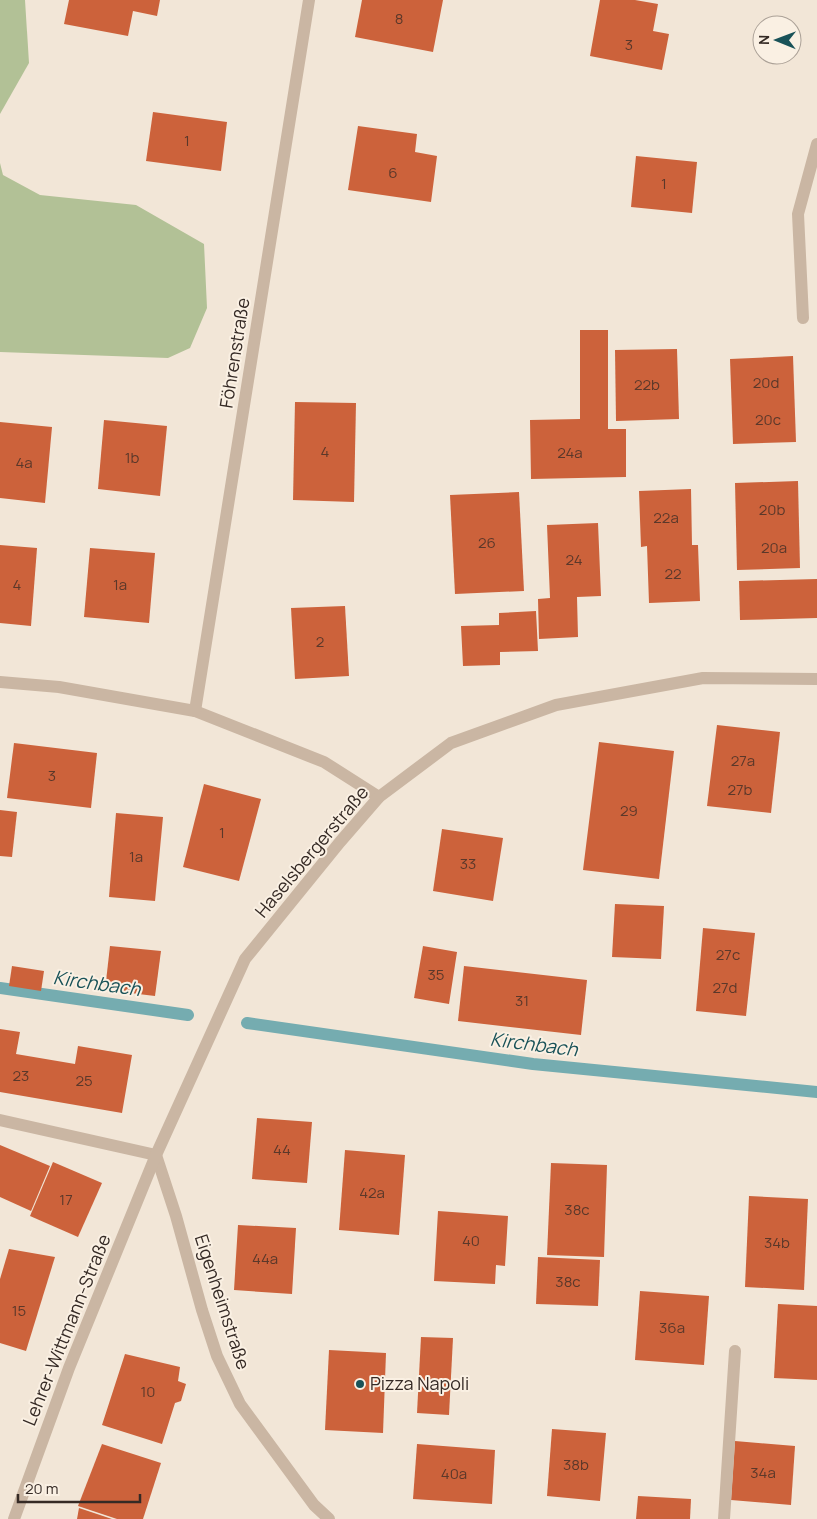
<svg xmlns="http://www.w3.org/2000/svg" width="817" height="1519" viewBox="0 0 817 1519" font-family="Manrope,sans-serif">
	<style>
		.green { fill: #b2c196 }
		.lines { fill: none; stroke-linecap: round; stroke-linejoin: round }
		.stream { stroke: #75acb0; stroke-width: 12 }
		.building { fill: #cc623b }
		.lane { stroke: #cab6a3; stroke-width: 12 }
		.street { stroke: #cab6a3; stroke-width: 12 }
		.poi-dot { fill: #195258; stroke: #faf0e3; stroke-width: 2 }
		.labels { text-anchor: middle; stroke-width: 4; stroke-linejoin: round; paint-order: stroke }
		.number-label { font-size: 15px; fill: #5b382a }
		.street-label { font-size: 18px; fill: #352a25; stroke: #faf0e3 }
		.poi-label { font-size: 18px; fill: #352a25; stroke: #faf0e3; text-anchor: start }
		.water-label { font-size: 19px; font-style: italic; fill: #195258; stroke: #faf0e3 }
	</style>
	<rect width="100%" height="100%" fill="#f2e6d7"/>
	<!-- green -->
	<g class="green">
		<polygon points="0,0 25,0 29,63 0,114"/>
		<polygon points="0,163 3,175 40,195 136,205 204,244 207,308 190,348 168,358 0,352"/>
	</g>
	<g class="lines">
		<!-- stream -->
		<g class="stream">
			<polyline points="0,988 188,1015"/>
			<polyline points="247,1023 533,1064 817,1092"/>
		</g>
	</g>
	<!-- building -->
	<g class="building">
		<polygon points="69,0 160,0 157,16 133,11 128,36 64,24"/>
		<polygon points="362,0 443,0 433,52 355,37"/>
		<polygon points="600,0 635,0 658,4 653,31 669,34 662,70 590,56"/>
		<polygon points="153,112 227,122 221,171 146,161"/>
		<polygon points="358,126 417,134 415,152 437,156 431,202 348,190"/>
		<polygon points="636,156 697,162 692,213 631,207"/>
		<polygon points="580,330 608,330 608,429 626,429 626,477 531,479 530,420 580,419"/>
		<polygon points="677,349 679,419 616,421 615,350"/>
		<polygon points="793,356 796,442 733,444 730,359"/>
		<polygon points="295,402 356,403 354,502 293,500"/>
		<polygon points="104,420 167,426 160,496 98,489"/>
		<polygon points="0,422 52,427 45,503 0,498"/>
		<polygon points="798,481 800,568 737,570 735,483"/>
		<polygon points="691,489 692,545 698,545 700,601 649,603 647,546 641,547 639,491"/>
		<polygon points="519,492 524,591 455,594 450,495"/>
		<polygon points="598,523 601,596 577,597 578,637 539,639 538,599 550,598 547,525"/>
		<polygon points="0,545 37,548 31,626 0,623"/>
		<polygon points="90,548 155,553 149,623 84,617"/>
		<polygon points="817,579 817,618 740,620 739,581"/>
		<polygon points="345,606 349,676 295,679 291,608"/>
		<polygon points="536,611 538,651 500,652 500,665 463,666 461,626 499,625 499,613"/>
		<polygon points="717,725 780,732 771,813 707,806"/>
		<polygon points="599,742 674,751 659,879 583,870"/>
		<polygon points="14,743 97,753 91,808 7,798"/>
		<polygon points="204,784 261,799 239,881 183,867"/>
		<polygon points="0,810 17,812 12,857 0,856"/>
		<polygon points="116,813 163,817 155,901 109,897"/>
		<polygon points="442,829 503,838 493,901 433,891"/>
		<polygon points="615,904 664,906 661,959 612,957"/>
		<polygon points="703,928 755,933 746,1016 696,1011"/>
		<polygon points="110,946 161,951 155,996 105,990"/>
		<polygon points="423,946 457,952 449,1004 414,998"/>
		<polygon points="12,966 44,971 41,991 9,986"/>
		<polygon points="464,966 587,980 581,1035 458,1021"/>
		<polygon points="0,1029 20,1032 16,1054 75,1064 78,1046 132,1055 122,1113 0,1092"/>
		<polygon points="257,1118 312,1122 307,1183 252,1179"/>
		<polygon points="0,1145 50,1166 31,1211 0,1197"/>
		<polygon points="345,1150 405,1155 399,1235 339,1230"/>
		<polygon points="53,1162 102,1183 78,1237 30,1216"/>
		<polygon points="551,1163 607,1165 604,1257 547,1255"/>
		<polygon points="749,1196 808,1199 804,1290 745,1287"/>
		<polygon points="438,1211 508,1216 505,1266 496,1265 495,1284 434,1281"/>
		<polygon points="238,1225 296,1228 292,1294 234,1290"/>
		<polygon points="9,1249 55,1257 26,1351 0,1343 0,1279"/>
		<polygon points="538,1257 600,1260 598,1306 536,1304"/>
		<polygon points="640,1291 709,1296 704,1365 635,1360"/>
		<polygon points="778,1304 817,1306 817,1380 774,1378"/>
		<polygon points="421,1337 453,1338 449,1415 417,1413"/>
		<polygon points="329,1350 386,1353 383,1433 325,1430"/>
		<polygon points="125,1354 180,1367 178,1381 186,1384 181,1401 175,1403 162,1444 102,1425"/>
		<polygon points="552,1429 606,1433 600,1501 547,1496"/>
		<polygon points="735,1441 795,1446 791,1505 731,1500"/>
		<polygon points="102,1444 161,1463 143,1519 117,1519 78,1506"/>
		<polygon points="417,1444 495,1450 492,1504 413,1499"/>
		<polygon points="638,1496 691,1499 690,1519 636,1519"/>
		<polygon points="79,1508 112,1519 77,1519"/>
	</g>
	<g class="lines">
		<!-- lane -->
		<g class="lane">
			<polyline points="0,1120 156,1155"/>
			<polyline points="724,1519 735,1351"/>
		</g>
		<!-- street -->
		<g class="street">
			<polyline points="803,318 798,214 817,144"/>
			<polyline points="0,682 59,687 195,711 324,762 379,797"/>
			<polyline points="195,711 309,0"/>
			<polyline points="156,1155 176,1216 202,1310 217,1356 240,1404 314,1505 329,1519"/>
			<polyline points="14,1519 69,1368 156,1155 245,959 340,842 379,797 451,743 556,705 703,678 817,679"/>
		</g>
	</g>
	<!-- markers -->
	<circle class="poi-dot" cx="360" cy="1384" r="5"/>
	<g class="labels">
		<!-- number labels -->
		<g class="number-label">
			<text x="399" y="24">8</text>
			<text x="629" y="50">3</text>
			<text x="187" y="146">1</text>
			<text x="393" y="178">6</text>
			<text x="664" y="189">1</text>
			<text x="766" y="388">20d</text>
			<text x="647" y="390">22b</text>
			<text x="768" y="425">20c</text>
			<text x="325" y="457">4</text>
			<text x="570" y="458">24a</text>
			<text x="132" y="463">1b</text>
			<text x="24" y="468">4a</text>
			<text x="772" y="515">20b</text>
			<text x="666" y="523">22a</text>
			<text x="487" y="548">26</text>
			<text x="774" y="553">20a</text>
			<text x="574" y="565">24</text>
			<text x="673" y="579">22</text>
			<text x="17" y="590">4</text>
			<text x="120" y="590">1a</text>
			<text x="320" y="647">2</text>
			<text x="743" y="766">27a</text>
			<text x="52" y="781">3</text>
			<text x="740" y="795">27b</text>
			<text x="629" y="816">29</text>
			<text x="222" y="838">1</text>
			<text x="136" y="862">1a</text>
			<text x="468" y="869">33</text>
			<text x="728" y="960">27c</text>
			<text x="436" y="980">35</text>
			<text x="725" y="993">27d</text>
			<text x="522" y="1006">31</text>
			<text x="21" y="1081">23</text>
			<text x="84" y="1086">25</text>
			<text x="282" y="1155">44</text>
			<text x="372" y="1198">42a</text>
			<text x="66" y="1205">17</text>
			<text x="577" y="1215">38c</text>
			<text x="471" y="1246">40</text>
			<text x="777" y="1248">34b</text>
			<text x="265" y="1264">44a</text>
			<text x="568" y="1287">38c</text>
			<text x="19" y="1316">15</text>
			<text x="672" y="1333">36a</text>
			<text x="148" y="1397">10</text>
			<text x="576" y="1470">38b</text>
			<text x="763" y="1478">34a</text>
			<text x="454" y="1479">40a</text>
		</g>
		<!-- street labels -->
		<g class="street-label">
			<text transform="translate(235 353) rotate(-81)" y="6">Föhrenstraße</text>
			<text transform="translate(312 852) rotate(-50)" y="6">Haselsbergerstraße</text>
			<text transform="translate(222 1302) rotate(72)" y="6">Eigenheimstraße</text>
			<text transform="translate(67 1330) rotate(-68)" y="6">Lehrer-Wittmann-Straße</text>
		</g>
		<!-- poi labels -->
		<g class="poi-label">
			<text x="370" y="1390">Pizza Napoli</text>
		</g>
		<!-- water labels -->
		<g class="water-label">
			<text transform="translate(97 983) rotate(8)" y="7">Kirchbach</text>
			<text transform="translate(534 1044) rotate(7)" y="7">Kirchbach</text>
		</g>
	</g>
	<!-- north arrow -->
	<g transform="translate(777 40) rotate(271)"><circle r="24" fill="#faf0e3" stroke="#aba197"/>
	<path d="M0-4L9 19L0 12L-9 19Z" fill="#195258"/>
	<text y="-8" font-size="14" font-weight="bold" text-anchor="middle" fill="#352a25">N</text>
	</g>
	<!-- scale -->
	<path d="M18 1494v8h122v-8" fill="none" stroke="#352a25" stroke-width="2.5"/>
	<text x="25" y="1494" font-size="15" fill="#352a25" stroke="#faf0e3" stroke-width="4" paint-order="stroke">20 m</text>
</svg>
